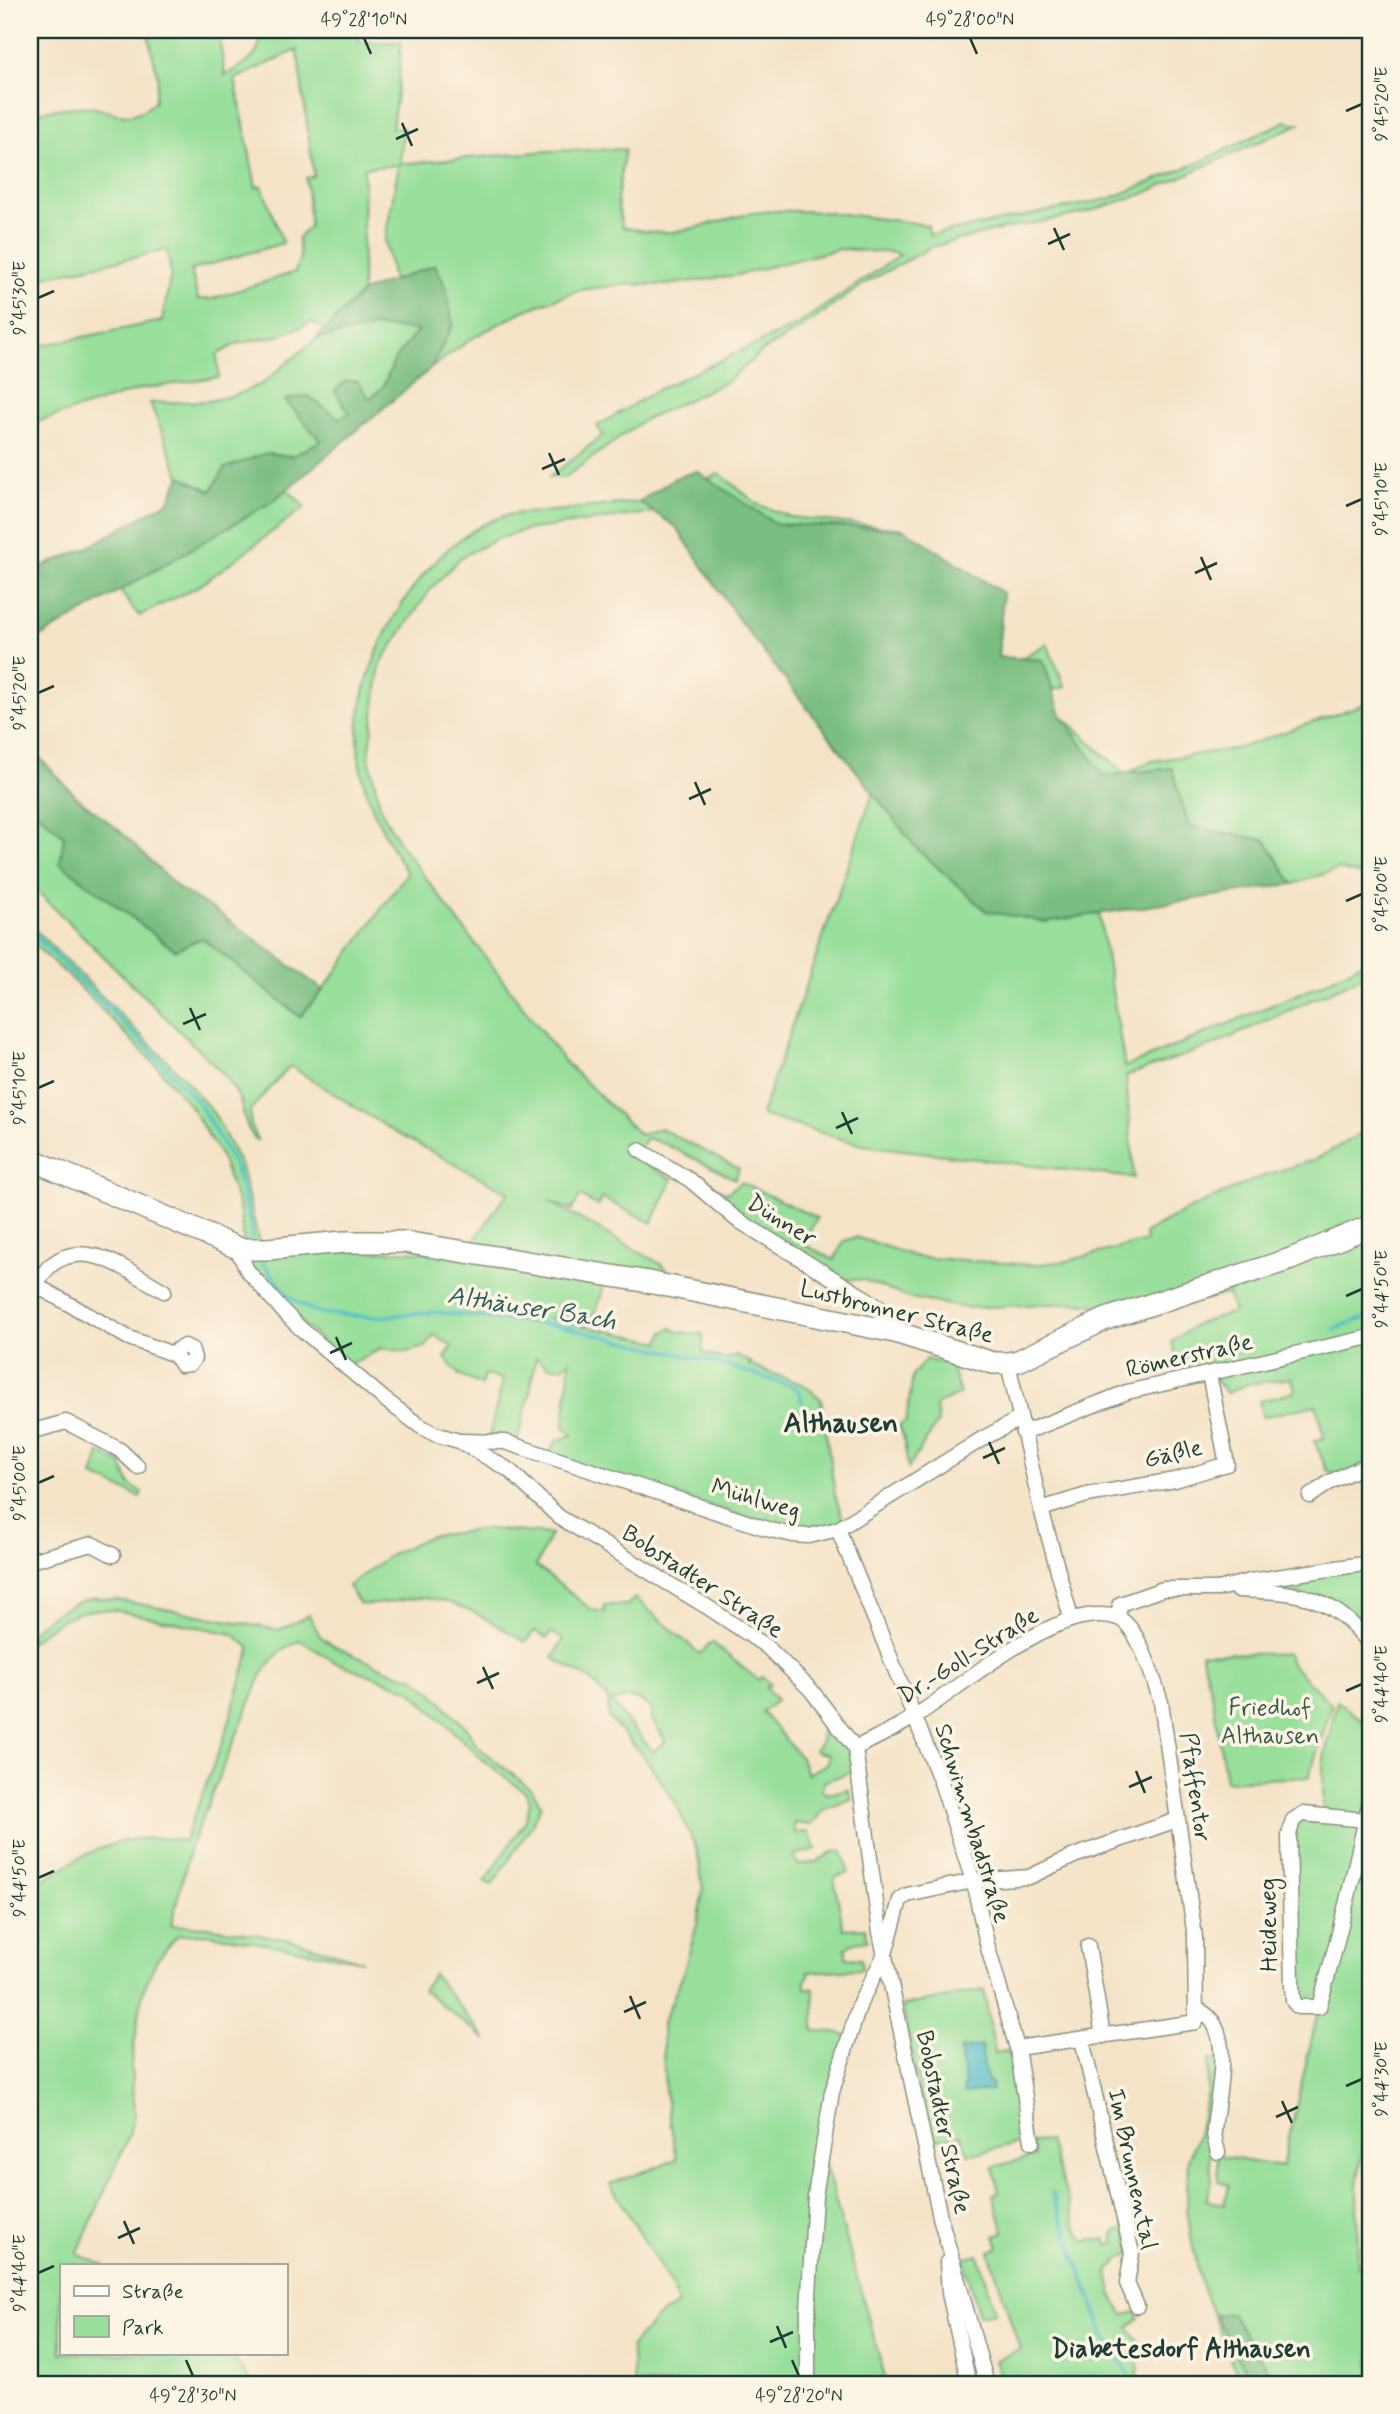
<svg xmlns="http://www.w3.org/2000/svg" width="1400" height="2414" viewBox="0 0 1400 2414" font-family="Mynerve,sans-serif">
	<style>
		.green { fill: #97df9a; stroke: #5b8e67; stroke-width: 2; fill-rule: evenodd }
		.forest { fill: #79be82; stroke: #4c7e5b; stroke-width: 2 }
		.water { fill: #51bec9; stroke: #387e7e; stroke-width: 2 }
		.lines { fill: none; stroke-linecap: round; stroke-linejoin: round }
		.stream { stroke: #51bec9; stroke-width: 3.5 }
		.street-casing { stroke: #8a907e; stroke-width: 17 }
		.secondary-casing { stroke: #8a907e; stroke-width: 24 }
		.street { stroke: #fff; stroke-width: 14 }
		.secondary { stroke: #fff; stroke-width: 21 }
		.ticks { fill: none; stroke: #1f3d34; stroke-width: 2.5 }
		.labels { text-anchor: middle; stroke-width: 7; stroke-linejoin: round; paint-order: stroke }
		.street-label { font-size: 24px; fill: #1f3d34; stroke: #fcf5e5 }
		.park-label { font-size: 24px; fill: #375d48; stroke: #fcf5e5 }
		.water-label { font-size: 26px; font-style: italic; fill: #2c5d59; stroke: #fcf5e5 }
		.neighbourhood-label { font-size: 26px; font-weight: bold; fill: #1f3d34; stroke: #fcf5e5 }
		.quarter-label { font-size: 28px; font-weight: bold; fill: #1f3d34; stroke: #fcf5e5 }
		.neatline { fill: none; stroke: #1f3d34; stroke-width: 2.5 }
		.ticks-label { font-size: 18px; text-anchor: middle; fill: #1f3d34 }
	</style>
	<rect width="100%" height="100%" fill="#fcf5e5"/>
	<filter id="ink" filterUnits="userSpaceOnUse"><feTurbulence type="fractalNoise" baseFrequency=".0143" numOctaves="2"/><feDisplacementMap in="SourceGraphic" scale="14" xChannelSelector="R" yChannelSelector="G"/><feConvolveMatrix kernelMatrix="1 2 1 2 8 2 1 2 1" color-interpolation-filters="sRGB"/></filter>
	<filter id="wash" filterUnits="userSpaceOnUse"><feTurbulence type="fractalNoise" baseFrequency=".00686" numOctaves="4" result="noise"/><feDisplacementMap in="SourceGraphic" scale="28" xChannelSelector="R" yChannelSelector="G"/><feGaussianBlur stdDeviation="1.57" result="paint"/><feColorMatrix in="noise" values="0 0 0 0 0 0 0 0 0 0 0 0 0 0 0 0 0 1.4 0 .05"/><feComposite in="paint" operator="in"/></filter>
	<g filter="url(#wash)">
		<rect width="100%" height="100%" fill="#f5e3c8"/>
		<!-- green -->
		<g class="green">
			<path d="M147 30H218L225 75C247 63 262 58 260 30H358L359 42H401L399 79 392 128H403L400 164 548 151 625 149 617 200 622 227C640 231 661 234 680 231 711 226 741 212 774 211 825 209 877 219 928 225L930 235 1109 199 1200 162 1286 121 1299 124 1143 194 1081 214 999 230 931 247 867 282 803 327 764 350 728 381 644 420 564 478 550 477 603 435 597 426 661 388 797 325 900 255 896 253 839 249 733 276 666 285 627 284 580 290 523 311 474 337 431 368 453 324 435 265 393 281 385 240 399 165 364 168 362 292 325 330 312 322 278 336 236 344 217 355 219 377 141 389 30 424V325L34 347 162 321 171 274 167 250 30 280V113C49 111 72 105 91 107 120 112 126 124 154 103L158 78ZM297 50 314 176 306 178 310 226 298 238 300 257 295 272 212 299H198L191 270 283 243 262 186 256 187 235 79Z"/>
			<polygon points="376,327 419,330 395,359 383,387 351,414 339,419 308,396 286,400 322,441 292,456 266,453 211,491 180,476 150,403 208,401 236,395 262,384 316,339"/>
			<polygon points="719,473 757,504 790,517 904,529 776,524 707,479"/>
			<polygon points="287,489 305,507 201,585 139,616 120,591 273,501"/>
			<path d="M639 502 657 512 526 530 497 539 461 557 430 590 380 664 369 757 381 810 400 844 564 1061 640 1135 660 1128 739 1169 735 1179 665 1144 646 1138 639 1150 631 1144 633 1157 673 1179 652 1223 602 1198 598 1206 580 1196 572 1210 548 1201 661 1264 688 1291 608 1275 594 1316 548 1318 660 1342 663 1333 671 1328 679 1332 703 1334V1353L726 1359 736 1355 752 1363 749 1365 804 1385 821 1399 835 1495 845 1525 809 1536 547 1456 556 1441 572 1435 564 1427 570 1360 563 1367H549L536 1357 530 1393 516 1445 488 1441 503 1379 484 1375 481 1385 459 1375 445 1358 452 1346 434 1335 426 1347 407 1352 382 1348 347 1366 247 1270 239 1206 220 1155 191 1107 156 1065 72 979 30 941V925L183 1077 215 1115 241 1167 261 1250 466 1252 508 1192 396 1133 290 1066 250 1110 251 1125 258 1141C243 1129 246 1114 239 1098 235 1089 228 1081 222 1073L30 884V806L64 836 60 863 175 950 202 937 300 1017 323 990 407 873C387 840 367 805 360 766 345 678 415 547 501 517 513 512 530 513 543 512 575 509 607 505 639 502Z"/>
			<polygon points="1047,644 1065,687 1053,690 1043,660 1020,659"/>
			<polygon points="1370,702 1370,872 1365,876 1339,869 1293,884 1265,840 1189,826 1172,768 1104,777 1061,715 1125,774 1152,761 1239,748"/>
			<polygon points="873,793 918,850 1045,922 1099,913 1125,1067 1322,984 1370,959 1370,973 1214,1045 1126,1076 1134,1178 862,1145 761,1115"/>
			<polygon points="1370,1128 1370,1463 1340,1477 1327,1470 1314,1441 1324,1438 1316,1405 1263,1417 1262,1416 1259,1401 1295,1392 1292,1378 1248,1384 1227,1393 1209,1374 1185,1379 1172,1342 1197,1324 1234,1312 1228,1294 1106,1319 1115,1307 1074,1303 967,1308 909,1298 864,1280 834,1279 736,1219 699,1179 727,1193 741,1182 817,1218 803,1244 834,1260 844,1241 856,1237 917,1257 1034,1265 1067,1261 1146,1241 1145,1233 1183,1212 1260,1177 1316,1159"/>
			<polygon points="926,1359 951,1365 960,1394 936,1405 938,1422 908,1468 903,1435 899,1426 906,1421 913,1375"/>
			<polygon points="100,1453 121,1463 130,1485 142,1492 140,1497 93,1476"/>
			<path d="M487 1529 551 1534 536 1566 592 1610 605 1612 604 1605H627L635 1598 700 1654 712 1642 758 1680 762 1677 770 1684 766 1688 777 1700 762 1712 801 1758 807 1774 826 1764 829 1755 814 1751 821 1741 822 1718 828 1712 855 1748 858 1770 825 1781 820 1790 828 1794 848 1789 852 1799 823 1810 811 1825 794 1823 795 1833 808 1832 816 1849 793 1856 799 1865 816 1862 832 1852 842 1851 849 1873 834 1878 843 1929 865 1928 868 1941 853 1943 846 1947V1958L861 1959 862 1969 808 1972 809 1976 805 1980V1988L814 1989V2031L835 2032 850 2036 822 2153 887 2384H634L631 2346 660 2315 678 2305 674 2290 610 2184 677 2159 665 2092 662 2025 683 1974 697 1924 703 1889 697 1850 675 1802 646 1759 609 1718 608 1699 591 1680 553 1658 563 1639 551 1632 547 1638 535 1631 525 1642C496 1625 460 1600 425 1598 402 1597 381 1607 360 1604L348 1586 391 1554 430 1536ZM625 1698C638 1698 642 1700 651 1709V1717L665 1741 653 1752 611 1702Z"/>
			<polygon points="1370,1563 1370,1644 1322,1601 1284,1592 1269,1578"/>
			<path d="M95 1598 118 1600 279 1630 309 1615 320 1636 335 1647 395 1673 413 1677 430 1690 467 1729 477 1746 532 1790 541 1805 530 1828 492 1885 485 1882 526 1820 530 1802 526 1793 482 1759 410 1690 335 1662 300 1640 278 1653 261 1676 191 1845 171 1925 207 1927 287 1939 363 1961 209 1934 178 1935 156 1961 143 1991 131 2065 134 2114 129 2136 77 2254 104 2265H61V2353H229L253 2384H30V1888C69 1863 108 1836 157 1838 166 1838 175 1838 184 1841L226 1733 250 1648 233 1634 114 1610C74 1607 60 1620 30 1642V1632C50 1616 69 1602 95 1598Z"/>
			<polygon points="1201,1653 1288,1654 1291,1664 1332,1705 1309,1777 1226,1781 1213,1702"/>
			<polygon points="1337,1701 1370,1726 1370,1791 1364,1818 1323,1814 1323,1763"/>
			<polygon points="1370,1800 1370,2107 1357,2185 1358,2266 1370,2275 1370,2384 1277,2384 1231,2313 1253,2384 1243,2384 1234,2367 1202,2287 1192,2243 1187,2208 1188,2159 1198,2135 1207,2091 1209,2059 1223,2059 1214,2133 1208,2140 1212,2179 1206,2200 1224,2205 1229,2185 1218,2181 1218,2152 1224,2157 1282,2167 1319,2007 1298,2007 1293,1820 1365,1820"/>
			<polygon points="433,1974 487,2041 423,1990"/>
			<polygon points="984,1990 995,2053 1013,2050 1027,2141 968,2155 961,2135 929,2141 902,2006"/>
			<polygon points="1049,2141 1078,2231 1084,2241 1106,2239 1108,2245 1114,2243 1114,2233 1126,2228 1132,2253 1119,2259 1108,2272 1113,2297 1124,2315 1137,2312 1139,2318 1128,2327 1140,2343 1138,2375 1143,2384 1004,2384 995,2360 1020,2350 989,2251 998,2248 995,2236 1004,2233 993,2194 999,2192 993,2167 1035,2156 1032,2142"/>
			<polygon points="978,2255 995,2312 979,2315 963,2259"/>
		</g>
		<!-- forest -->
		<g class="forest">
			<polygon points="435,265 446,287 453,325 431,368 273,501 30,643 30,571 85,549 169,501 180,476 211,491 225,468 266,453 292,456 321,441 285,400 308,396 339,418 350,414 335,391 346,381 357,381 370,399 383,387 395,359 418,330 376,327 316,339 362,292"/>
			<polygon points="697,471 776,524 904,529 1003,593 998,657 1043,660 1061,715 1104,776 1172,768 1189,826 1265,840 1293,884 1045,922 986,911 918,850 741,623 676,527 639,502 675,478"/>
			<polygon points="30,748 78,798 121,832 179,889 216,911 323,990 300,1017 202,938 175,950 60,863 64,836 30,806"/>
			<polygon points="1231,2313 1277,2384 1252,2384 1215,2315"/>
		</g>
		<!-- water -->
		<polygon class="water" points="981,2046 987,2083 991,2083 992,2090 964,2094 963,2088 965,2087 960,2049"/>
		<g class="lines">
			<!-- stream -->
			<g class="stream">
				<polyline points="30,931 150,1050 200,1105 235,1166 251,1225 252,1238"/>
				<polyline points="261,1261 290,1297 309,1309 326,1314 374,1317 436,1312 560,1326 721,1364 792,1386 800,1392 802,1402"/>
				<polyline points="1334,1329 1370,1316"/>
				<polyline points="1052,2193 1104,2335 1135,2384"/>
			</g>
		</g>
	</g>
	<g filter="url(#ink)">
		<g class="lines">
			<!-- street casing -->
			<g class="street-casing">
				<g id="street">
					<polyline points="639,1150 690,1180 736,1219 883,1309 895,1332"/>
					<polyline points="240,1249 241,1257 247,1270 282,1310 300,1328 384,1399 420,1426 435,1434 459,1441 509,1470 559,1517 709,1608 766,1646 811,1690 855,1748 880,1932 940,2217 987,2384"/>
					<polyline points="30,1282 129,1338 175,1355 181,1365 190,1364 194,1358 191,1349 185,1346 178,1349 175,1355"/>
					<path d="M36 1284C40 1279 44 1272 49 1267 85 1234 132 1274 164 1291"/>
					<polyline points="1008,1363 1041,1509 1071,1618"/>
					<polyline points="30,1432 66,1422 120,1450 138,1467"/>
					<polyline points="1023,1433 1127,1392 1370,1337"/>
					<polyline points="461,1441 505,1442 771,1530 793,1535 809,1536 838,1529 982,1439 1019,1419"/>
					<polyline points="1310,1496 1330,1482 1370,1463"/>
					<polyline points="1041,1509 1087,1495 1175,1480 1227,1464 1209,1374"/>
					<polyline points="838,1529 941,1782 973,1881 988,1948 1017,2048 1032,2142"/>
					<polyline points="30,1561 92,1544 113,1555"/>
					<path d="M1237 1590C1297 1592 1330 1593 1370 1644"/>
					<polyline points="1118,1618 1120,1604 1163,1589 1218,1589 1250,1581 1370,1563"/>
					<path d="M855 1748C876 1738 897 1728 917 1715 964 1685 1061 1598 1118 1618 1139 1626 1154 1682 1161 1702L1195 1937 1196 2022 1017 2048"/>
					<path d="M1366 1820 1303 1814 1293 1820 1289 1835 1292 1985 1293 2001 1298 2007H1319C1339 1938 1355 1869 1370 1800"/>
					<polyline points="1088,1946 1103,2036"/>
					<path d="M1196 2009C1238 2024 1216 2098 1214 2130 1214 2137 1216 2145 1218 2152"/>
					<polyline points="1082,2040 1132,2253 1127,2283 1137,2306"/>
					<polyline points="947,2262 949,2293 969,2384"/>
					<polyline points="808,2384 808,2310 815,2196 832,2092 860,2003 885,1954 900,1900 907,1895 973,1881 1029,1877 1074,1856 1177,1820"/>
				</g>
			</g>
			<!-- secondary casing -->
			<g class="secondary-casing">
				<polyline id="secondary" points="30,1159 240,1249 267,1249 344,1242 404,1242 643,1281 895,1332 993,1363 1008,1363 1018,1361 1106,1319 1291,1259 1370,1226"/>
			</g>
			<!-- street -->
			<use href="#street" class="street"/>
			<!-- secondary -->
			<use href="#secondary" class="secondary"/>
		</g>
	</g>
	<!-- ticks -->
	<path class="ticks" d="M364 38 371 54M970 38 977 54M1346 111 1362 104M402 123 412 146M396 139 418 129M1054 228 1064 250M1048 244 1070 234M38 298 54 291M549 453 559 475M542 469 565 459M1346 506 1362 499M1201 557 1211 580M1195 573 1217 563M38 693 54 686M695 782 705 805M689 799 711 789M1346 901 1362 894M190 1008 200 1030M183 1024 206 1014M38 1088 54 1081M842 1112 852 1134M836 1128 858 1118M1346 1296 1362 1289M336 1337 346 1360M330 1353 352 1343M989 1442 999 1464M983 1458 1005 1448M38 1483 54 1476M483 1667 493 1689M477 1683 499 1673M1346 1691 1362 1684M1136 1771 1145 1793M1129 1787 1152 1777M38 1878 54 1871M630 1996 640 2019M624 2012 646 2002M1346 2086 1362 2079M1282 2101 1292 2123M1276 2117 1298 2107M124 2221 134 2244M118 2238 140 2228M38 2273 54 2266M777 2326 786 2348M770 2342 793 2332M186 2360 193 2376M792 2360 799 2376"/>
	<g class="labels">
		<!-- street labels -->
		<g class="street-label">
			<text transform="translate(782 1220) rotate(32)" y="8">Dünner</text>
			<text transform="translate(897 1311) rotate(14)" y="8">Lustbronner Straße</text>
			<text transform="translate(1189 1355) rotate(-13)" y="8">Römerstraße</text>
			<text transform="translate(1173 1453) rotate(-13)" y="8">Gäßle</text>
			<text transform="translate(756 1498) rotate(16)" y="8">Mühlweg</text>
			<text transform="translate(703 1581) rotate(33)" y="8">Bobstadter Straße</text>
			<text transform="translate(968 1655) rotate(-32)" y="8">Dr.-Goll-Straße</text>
			<text transform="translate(1196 1787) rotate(82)" y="8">Pfaffentor</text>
			<text transform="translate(973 1823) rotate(73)" y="8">Schwimmbadstraße</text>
			<text transform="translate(1268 1925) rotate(-91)" y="8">Heideweg</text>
			<text transform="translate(944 2122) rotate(78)" y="8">Bobstadter Straße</text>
			<text transform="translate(1133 2169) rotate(78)" y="8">Im Brunnental</text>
		</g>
		<!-- park labels -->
		<g class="park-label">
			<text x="1270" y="1715">Friedhof<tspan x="1270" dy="28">Althausen</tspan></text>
		</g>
		<!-- water labels -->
		<g class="water-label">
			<text transform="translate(532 1307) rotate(9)" y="9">Althäuser Bach</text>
		</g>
		<!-- neighbourhood labels -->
		<g class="neighbourhood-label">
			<text x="1181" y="2357">Diabetesdorf Althausen</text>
		</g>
		<!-- quarter labels -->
		<g class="quarter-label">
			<text x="841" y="1432">Althausen</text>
		</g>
	</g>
	<!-- margin -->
	<rect width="1400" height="2414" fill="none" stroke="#fcf5e5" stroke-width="77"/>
	<!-- legend -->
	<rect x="60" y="2264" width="228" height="91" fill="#fcf5e5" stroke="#a4ab9e" stroke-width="2"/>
	<rect x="74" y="2286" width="35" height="10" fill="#ffffff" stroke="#a4ab9e" stroke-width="2"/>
	<text x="122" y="2298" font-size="21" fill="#1f3d34">Straße</text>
	<rect x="74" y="2316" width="35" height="21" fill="#97df9a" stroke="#a4ab9e" stroke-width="2"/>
	<text x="122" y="2334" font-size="21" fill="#1f3d34">Park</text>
	<rect x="38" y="38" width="1324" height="2338" class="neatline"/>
	<g class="ticks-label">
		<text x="364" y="25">49°28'10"N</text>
		<text x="970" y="25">49°28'00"N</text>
		<text transform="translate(1381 104) rotate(-90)" y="6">9°45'20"E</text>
		<text transform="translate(19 298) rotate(-90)" y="6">9°45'30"E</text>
		<text transform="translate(1381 499) rotate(-90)" y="6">9°45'10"E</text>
		<text transform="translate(19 693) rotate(-90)" y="6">9°45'20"E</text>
		<text transform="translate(1381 894) rotate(-90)" y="6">9°45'00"E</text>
		<text transform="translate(19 1088) rotate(-90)" y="6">9°45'10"E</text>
		<text transform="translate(1381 1289) rotate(-90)" y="6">9°44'50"E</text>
		<text transform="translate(19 1483) rotate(-90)" y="6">9°45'00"E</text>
		<text transform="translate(1381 1684) rotate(-90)" y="6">9°44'40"E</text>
		<text transform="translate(19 1878) rotate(-90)" y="6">9°44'50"E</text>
		<text transform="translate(1381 2079) rotate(-90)" y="6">9°44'30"E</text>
		<text transform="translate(19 2273) rotate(-90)" y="6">9°44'40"E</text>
		<text x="193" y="2401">49°28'30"N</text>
		<text x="799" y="2401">49°28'20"N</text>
	</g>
</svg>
